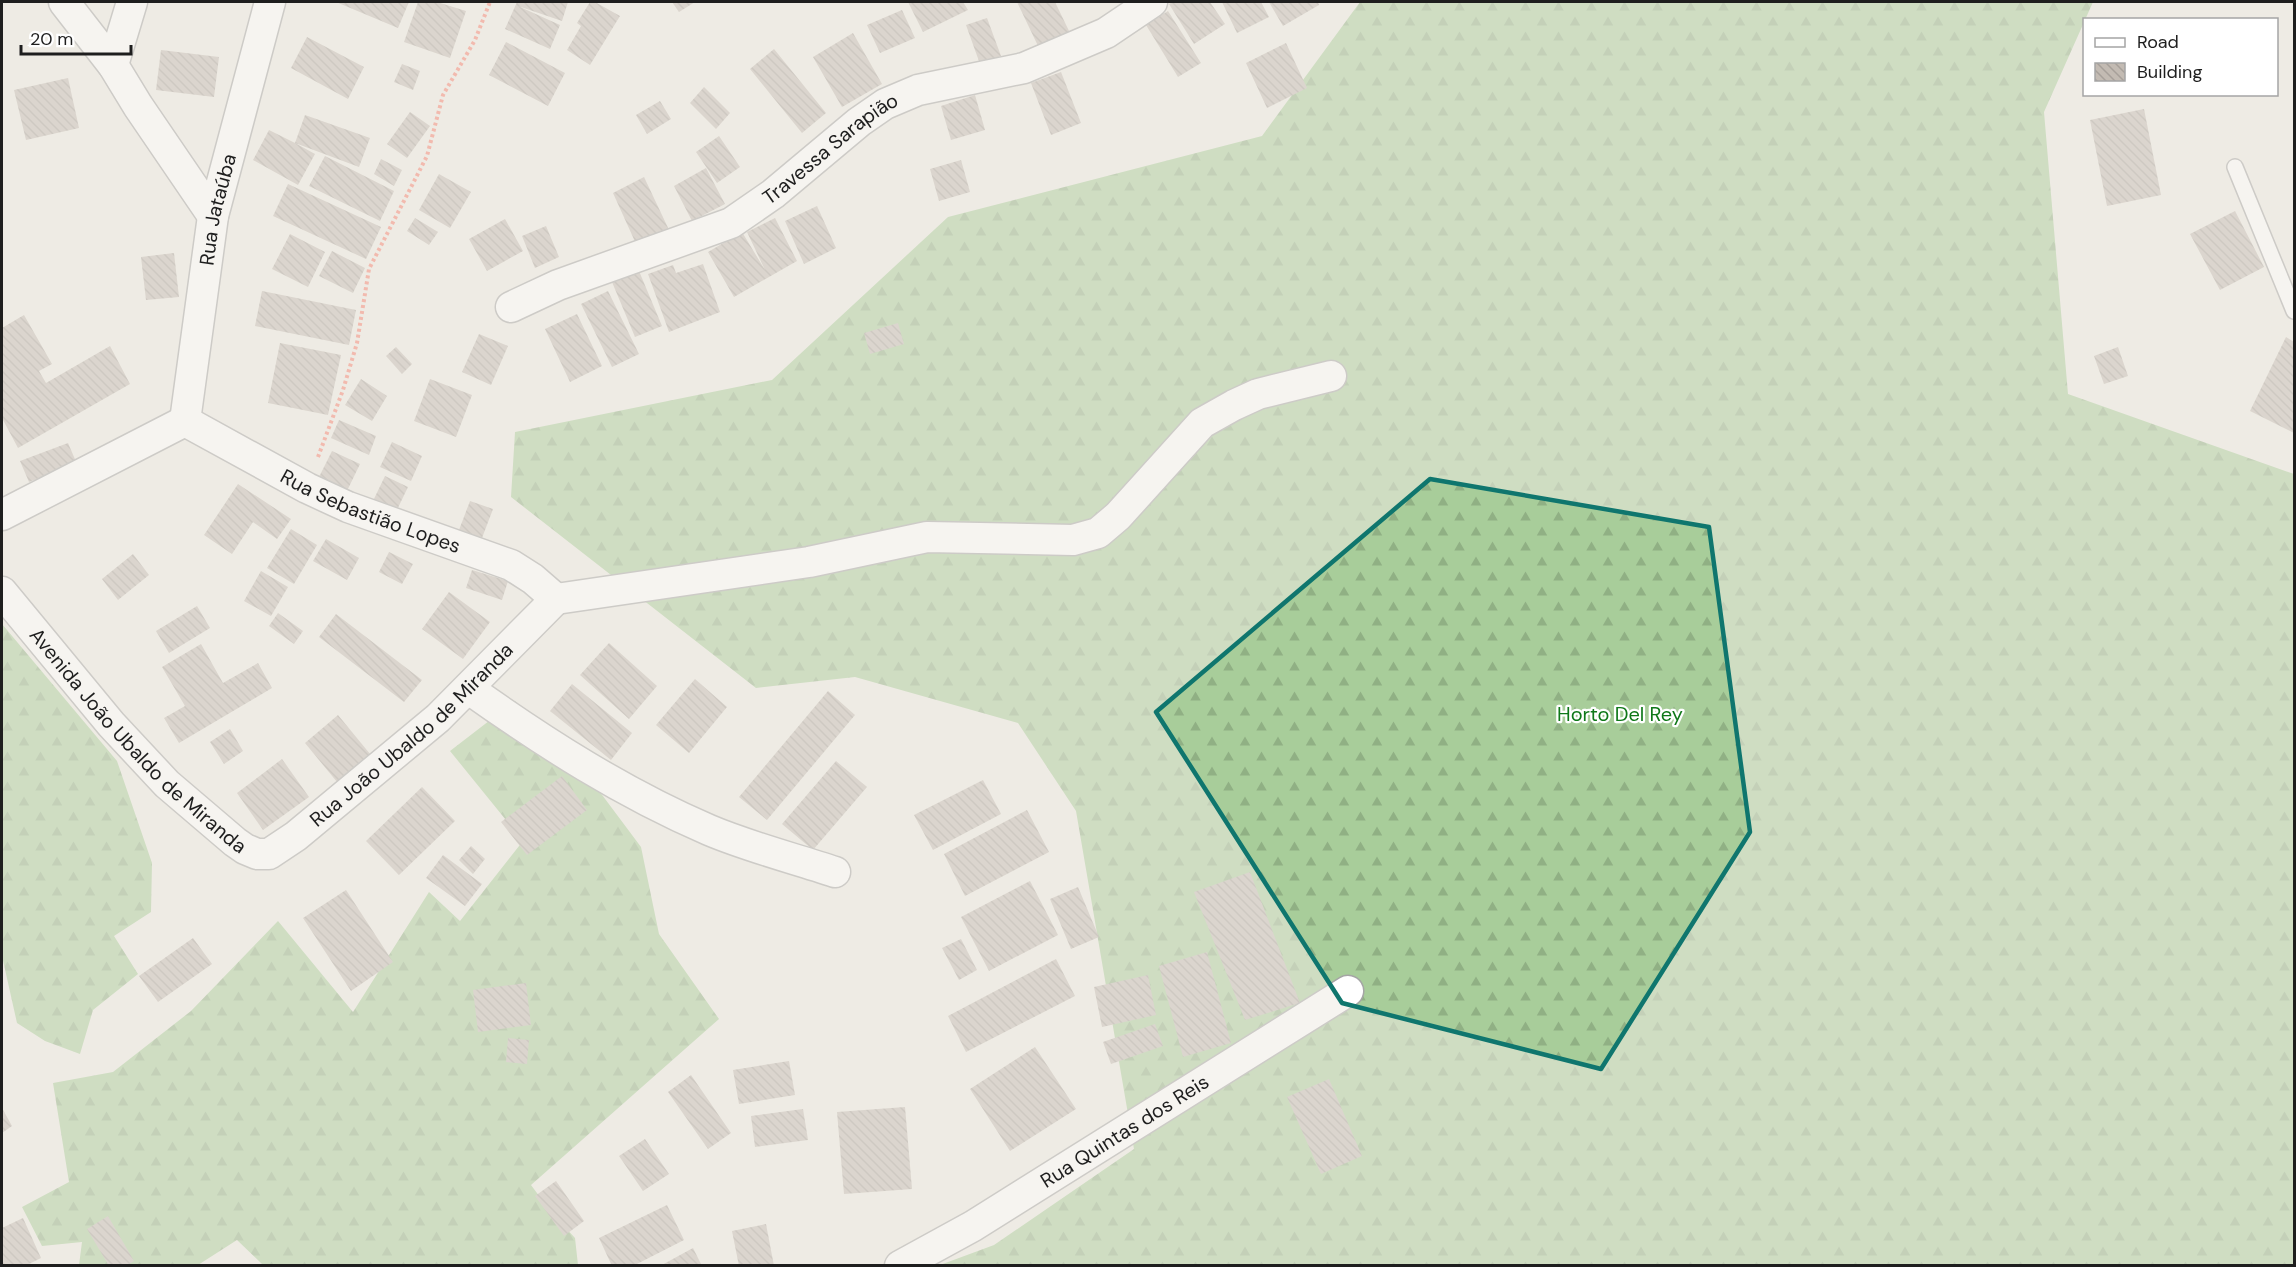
<svg xmlns="http://www.w3.org/2000/svg" width="2296" height="1267" viewBox="0 0 2296 1267" font-family="'DM Sans',sans-serif">
	<style>
		.forest { fill: url(#forest-firs) }
		.building { fill: url(#building-back-hatch) }
		.lines { fill: none; stroke-linecap: round; stroke-linejoin: round }
		.lane-casing { stroke: #a5a5a5; stroke-width: 18 }
		.street-casing { stroke: #a5a5a5; stroke-width: 33 }
		.path { stroke: #f57e6e; stroke-width: 4; stroke-dasharray: 3 3; stroke-linecap: butt }
		.lane { stroke: #fff; stroke-width: 15 }
		.street { stroke: #fff; stroke-width: 30 }
		.marked { fill: none; stroke: #0f766e; stroke-width: 4.5; stroke-linejoin: round }
		.labels { text-anchor: middle; stroke-width: 4.5; stroke-linejoin: round; paint-order: stroke }
		.street-label { font-size: 20px; fill: #1e1e1e; stroke: #fff }
		.park-label { font-size: 20px; fill: #0f7819; stroke: #fff }
	</style>
	<defs>
		<pattern id="forest-firs" width="22" height="20" patternUnits="userSpaceOnUse" patternTransform="scale(1.5)"><rect width="22" height="20" fill="#a8cd9a"/><path d="M5 1l3.5 6h-7zM16 11l3.5 6h-7z" fill="#90b084"/></pattern>
		<pattern id="building-back-hatch" width="6" height="6" patternUnits="userSpaceOnUse" patternTransform="scale(1.5)"><rect width="6" height="6" fill="#c3bbb3"/><path d="M-1 5l2 2M0 0l6 6M5-1l2 2" fill="none" stroke="#a7a09a"/></pattern>
	</defs>
	<rect width="100%" height="100%" fill="#eeebe4"/>
	<!-- forest -->
	<g class="forest">
		<polygon points="1360,2 2093,2 2044,112 2068,394 2294,474 2294,1265 940,1265 994,1245 1134,1149 1076,811 1018,723 855,677 756,688 511,497 515,432 772,380 948,217 1262,136"/>
		<polygon points="2,624 117,761 152,863 151,912 114,936 138,974 93,1010 80,1054 45,1041 17,1023 2,956"/>
		<polygon points="515,701 576,760 641,847 659,934 719,1019 531,1185 551,1212 575,1238 578,1265 263,1265 237,1240 198,1265 79,1265 82,1242 42,1246 22,1207 69,1182 53,1083 113,1072 191,1011 278,921 353,1012 429,892 460,921 523,841 450,751"/>
	</g>
	<!-- building -->
	<g class="building">
		<polygon points="336,2 409,2 398,28"/>
		<polygon points="418,2 437,2 466,11 450,58 404,42"/>
		<polygon points="517,2 568,2 562,21 518,6 560,25 550,49 505,29"/>
		<polygon points="590,2 595,2 620,16 590,65 567,50 581,26 577,23"/>
		<polygon points="672,2 695,2 679,12"/>
		<polygon points="908,2 963,2 968,10 923,32"/>
		<polygon points="1017,2 1055,2 1070,33 1039,48"/>
		<polygon points="1173,2 1210,2 1225,24 1194,44 1169,4"/>
		<polygon points="1222,2 1261,2 1269,17 1237,33"/>
		<polygon points="1269,2 1318,2 1319,5 1283,26"/>
		<polygon points="902,10 915,38 880,53 867,25"/>
		<polygon points="1168,11 1201,63 1178,77 1146,25"/>
		<polygon points="987,18 1001,56 980,64 966,25"/>
		<polygon points="853,33 882,84 842,107 813,57"/>
		<polygon points="307,37 364,67 348,99 291,68"/>
		<polygon points="506,42 565,73 548,106 489,75"/>
		<polygon points="1286,43 1307,88 1267,108 1246,63"/>
		<polygon points="774,49 826,113 802,133 750,69"/>
		<polygon points="161,50 219,57 214,97 156,90"/>
		<polygon points="402,64 420,71 413,90 394,82"/>
		<polygon points="1061,72 1081,123 1051,135 1031,83"/>
		<polygon points="68,78 79,128 26,140 14,90"/>
		<polygon points="704,87 730,113 716,129 690,103"/>
		<polygon points="975,95 985,130 951,140 941,106"/>
		<polygon points="660,101 671,119 647,134 636,115"/>
		<polygon points="2144,109 2161,195 2107,206 2090,120"/>
		<polygon points="410,112 430,126 407,158 387,144"/>
		<polygon points="305,115 370,138 359,167 295,143 315,154 298,185 253,160 269,130 295,143"/>
		<polygon points="719,136 740,167 717,183 696,152"/>
		<polygon points="325,156 394,191 380,221 309,186"/>
		<polygon points="381,159 402,170 394,186 374,174"/>
		<polygon points="961,160 970,192 939,201 930,169"/>
		<polygon points="706,168 725,204 692,221 674,186"/>
		<polygon points="439,174 471,192 450,228 419,210"/>
		<polygon points="644,177 670,232 637,246 613,193"/>
		<polygon points="288,184 381,227 366,259 273,216"/>
		<polygon points="817,206 836,248 804,264 785,221"/>
		<polygon points="2235,211 2264,267 2220,290 2190,234"/>
		<polygon points="415,218 438,232 429,245 407,231"/>
		<polygon points="775,218 797,261 734,297 708,252 742,232 765,270 747,232"/>
		<polygon points="505,219 523,251 487,271 469,239"/>
		<polygon points="546,226 559,257 535,268 522,236"/>
		<polygon points="290,234 325,252 308,287 272,269"/>
		<polygon points="332,251 365,268 353,293 319,276"/>
		<polygon points="174,253 179,297 146,300 141,257"/>
		<polygon points="703,264 720,312 669,332 648,274 673,265 676,273"/>
		<polygon points="639,271 662,326 635,337 612,282"/>
		<polygon points="262,291 356,310 349,345 255,326"/>
		<polygon points="608,291 639,354 612,367 581,304"/>
		<polygon points="577,314 602,366 570,382 545,329"/>
		<polygon points="24,315 52,364 39,371 46,383 110,346 130,384 18,448 2,418 2,328"/>
		<polygon points="898,323 904,344 870,354 864,333"/>
		<polygon points="479,334 508,346 491,385 462,372"/>
		<polygon points="2286,337 2294,342 2294,433 2250,411"/>
		<polygon points="280,343 341,355 328,415 268,403"/>
		<polygon points="396,347 412,364 402,374 386,356"/>
		<polygon points="2118,347 2128,376 2104,384 2094,356"/>
		<polygon points="361,379 387,396 372,421 345,405"/>
		<polygon points="430,379 472,395 456,437 414,421"/>
		<polygon points="339,420 376,436 369,455 331,438"/>
		<polygon points="392,442 422,456 411,481 380,467"/>
		<polygon points="68,443 77,464 29,482 20,461"/>
		<polygon points="332,451 360,464 346,493 318,479"/>
		<polygon points="385,476 408,487 395,514 372,503"/>
		<polygon points="238,484 291,519 277,539 253,522 232,554 204,535"/>
		<polygon points="470,501 493,509 482,538 459,530"/>
		<polygon points="291,529 317,545 294,584 267,568"/>
		<polygon points="326,539 359,558 347,580 313,561"/>
		<polygon points="389,552 413,564 402,584 379,572"/>
		<polygon points="133,554 149,575 118,600 102,579"/>
		<polygon points="472,570 508,581 502,600 466,588"/>
		<polygon points="261,571 288,587 271,616 244,601"/>
		<polygon points="449,592 490,622 463,659 422,629"/>
		<polygon points="197,606 210,628 169,653 156,631"/>
		<polygon points="278,613 303,631 294,644 269,626"/>
		<polygon points="336,614 422,680 404,702 319,637"/>
		<polygon points="609,643 657,686 629,719 580,675"/>
		<polygon points="201,644 223,683 258,663 272,688 179,743 164,718 185,706 162,667"/>
		<polygon points="695,679 727,707 689,753 656,725"/>
		<polygon points="572,684 632,733 611,760 550,711"/>
		<polygon points="828,691 855,715 767,820 739,797"/>
		<polygon points="338,715 375,760 342,788 305,743"/>
		<polygon points="230,729 243,751 224,764 210,742"/>
		<polygon points="282,759 309,797 263,830 237,793"/>
		<polygon points="836,761 867,787 813,850 782,824"/>
		<polygon points="562,776 587,810 527,855 501,822"/>
		<polygon points="983,780 1001,814 933,850 914,815"/>
		<polygon points="422,787 455,821 399,875 366,841"/>
		<polygon points="1027,810 1049,852 965,896 944,854"/>
		<polygon points="471,846 485,859 473,874 459,860"/>
		<polygon points="443,855 482,884 465,906 426,878"/>
		<polygon points="1250,872 1300,1003 1245,1020 1194,892"/>
		<polygon points="1030,881 1058,935 989,971 961,917"/>
		<polygon points="1078,887 1099,937 1071,949 1050,899"/>
		<polygon points="346,890 393,962 351,991 303,918"/>
		<polygon points="193,938 212,964 158,1002 139,976"/>
		<polygon points="961,939 977,970 959,980 942,948"/>
		<polygon points="1207,952 1231,1043 1183,1057 1159,966"/>
		<polygon points="1056,959 1075,996 966,1052 948,1016"/>
		<polygon points="1148,975 1156,1015 1102,1027 1094,987"/>
		<polygon points="526,983 531,1025 478,1032 473,990"/>
		<polygon points="1155,1024 1163,1046 1111,1064 1103,1042"/>
		<polygon points="508,1038 529,1040 527,1064 506,1062"/>
		<polygon points="1035,1047 1076,1109 1010,1151 970,1089"/>
		<polygon points="789,1061 795,1095 739,1104 733,1070"/>
		<polygon points="691,1075 731,1133 708,1149 668,1092"/>
		<polygon points="1329,1079 1362,1156 1321,1174 1287,1097"/>
		<polygon points="905,1107 912,1189 844,1194 837,1112"/>
		<polygon points="2,1108 12,1126 2,1133"/>
		<polygon points="803,1109 808,1140 755,1147 751,1116"/>
		<polygon points="645,1139 669,1174 643,1191 619,1156"/>
		<polygon points="556,1181 584,1221 564,1236 535,1196"/>
		<polygon points="667,1205 684,1240 633,1266 612,1266 599,1238"/>
		<polygon points="108,1216 134,1261 126,1266 109,1266 87,1229"/>
		<polygon points="23,1218 41,1258 25,1266 2,1266 2,1228"/>
		<polygon points="766,1224 774,1266 739,1266 732,1231"/>
		<polygon points="693,1248 702,1266 660,1266"/>
	</g>
	<g class="lines">
		<!-- lane casing -->
		<g class="lane-casing">
			<polyline id="lane" points="2235,167 2294,311"/>
		</g>
		<!-- street casing -->
		<g class="street-casing">
			<g id="street">
				<polyline points="64,2 113,65 138,106 213,216"/>
				<polyline points="113,65 132,2"/>
				<path id="s1" d="M511 307 558 285 731 223 773 194 859 122 885 104 918 90 1024 68 1106 33 1152 2"/>
				<path id="s2" d="M185 421 213 216 270 2"/>
				<path id="s3" d="M185 421 307 488 348 507 511 565 533 579 556 599"/>
				<polyline points="2,515 185,421"/>
				<path id="s4" d="M2 592 111 724 167 784 235 842 245 849 257 854H269L296 836 438 718 556 599"/>
				<polyline points="556,599 809,562 927,537 1073,540 1098,533 1118,516 1202,423 1234,405 1258,394 1331,376"/>
				<path d="M469 689C545 743 623 793 709 830 749 847 793 858 835 872"/>
				<path id="s5" d="M900 1266 973 1226 1348 991"/>
			</g>
		</g>
		<!-- path -->
		<polyline class="path" points="318,457 343,390 357,343 369,269 427,156 443,95 475,40 490,2"/>
		<!-- lane -->
		<use href="#lane" class="lane"/>
		<!-- street -->
		<use href="#street" class="street"/>
	</g>
	<!-- marked area -->
	<path d="M0 0H2296V1267H0ZM1430 479 1709 527 1750 832 1601 1069 1342 1003 1156 712Z" fill="#eeebe4" fill-opacity=".55" fill-rule="evenodd"/>
	<path class="marked" d="M1430 479 1709 527 1750 832 1601 1069 1342 1003 1156 712Z"/>
	<g class="labels">
		<!-- street labels -->
		<g class="street-label">
			<text dy="7" stroke="none"><textPath href="#s1" startOffset="360">Travessa Sarapião</textPath></text>
			<text dy="7" stroke="none"><textPath href="#s2" startOffset="214">Rua Jataúba</textPath></text>
			<text dy="7" stroke="none"><textPath href="#s3" startOffset="207">Rua Sebastião Lopes</textPath></text>
			<text dy="7" stroke="none"><textPath href="#s4" startOffset="566">Rua João Ubaldo de Miranda</textPath></text>
			<text dy="7" stroke="none"><textPath href="#s4" startOffset="202">Avenida João Ubaldo de Miranda</textPath></text>
			<text dy="7" stroke="none"><textPath href="#s5" startOffset="262">Rua Quintas dos Reis</textPath></text>
		</g>
		<!-- park labels -->
		<g class="park-label">
			<text x="1620" y="721">Horto Del Rey</text>
		</g>
	</g>
	<!-- border -->
	<rect width="2296" height="1267" fill="none" stroke="#1e1e1e" stroke-width="6"/>
	<!-- legend -->
	<rect x="2083" y="18" width="195" height="78" fill="#ffffff" stroke="#a5a5a5" stroke-width="1.5"/>
	<rect x="2095" y="38" width="30" height="9" fill="#ffffff" stroke="#a5a5a5" stroke-width="1.5"/>
	<text x="2137" y="48" font-size="18" fill="#1e1e1e">Road</text>
	<rect x="2095" y="63" width="30" height="18" fill="url(#building-back-hatch)" stroke="#a5a5a5" stroke-width="1.5"/>
	<text x="2137" y="78" font-size="18" fill="#1e1e1e">Building</text>
	<!-- scale -->
	<path d="M21 45v9h110v-9" fill="none" stroke="#1e1e1e" stroke-width="3"/>
	<text x="30" y="45" font-size="18" fill="#1e1e1e" stroke="#ffffff" stroke-width="4.5" paint-order="stroke">20 m</text>
</svg>
